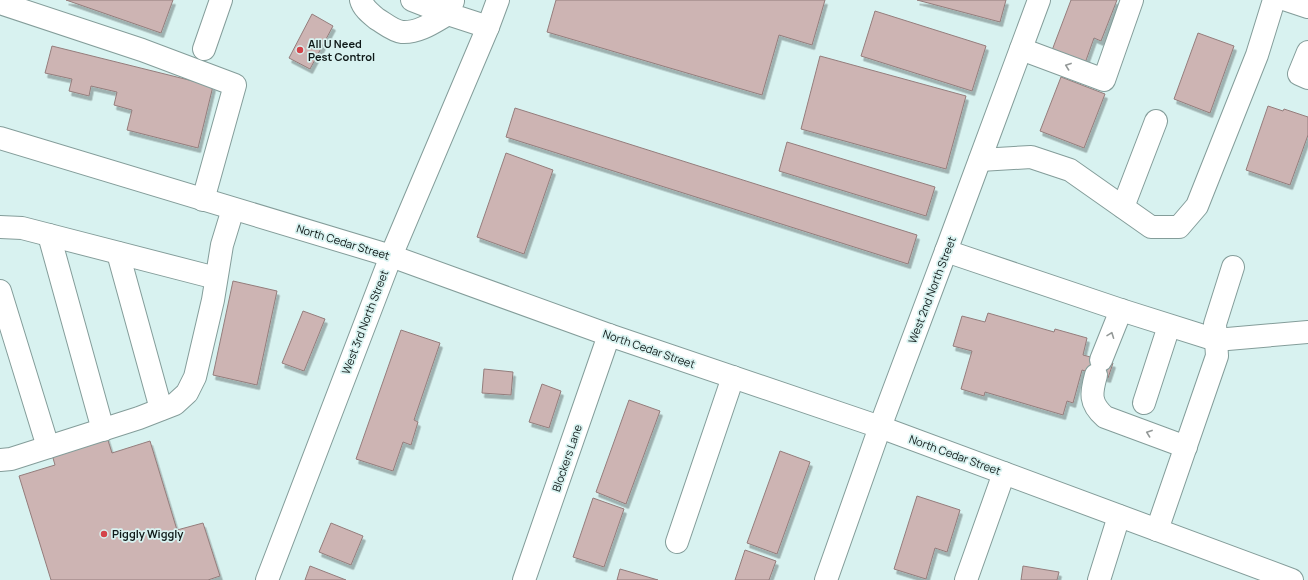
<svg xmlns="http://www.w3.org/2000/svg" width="1308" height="580" viewBox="0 0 1308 580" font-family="Manrope,sans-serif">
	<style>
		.building { fill: #cdb4b3; stroke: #947d7c; filter: url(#shadow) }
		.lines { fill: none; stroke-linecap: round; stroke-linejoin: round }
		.minor-casing { stroke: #849d9a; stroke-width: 24 }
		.major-casing { stroke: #849d9a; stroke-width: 24 }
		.minor { stroke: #fff; stroke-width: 22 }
		.major { stroke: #fff; stroke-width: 22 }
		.oneway { stroke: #939897 }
		.poi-dot { fill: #d4444a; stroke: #d8f2f0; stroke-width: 1.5 }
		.labels { text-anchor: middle; stroke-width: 3.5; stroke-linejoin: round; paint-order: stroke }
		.poi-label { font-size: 11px; font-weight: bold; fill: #0f1918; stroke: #d8f2f0; text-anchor: start }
		.street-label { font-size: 11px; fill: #0f1918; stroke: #d8f2f0 }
	</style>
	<defs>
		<filter id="shadow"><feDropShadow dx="2.5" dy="4.5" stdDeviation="0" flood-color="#0004"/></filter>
	</defs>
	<rect width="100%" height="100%" fill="#d8f2f0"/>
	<!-- building -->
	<g class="building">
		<polygon points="66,0 173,0 161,33"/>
		<polygon points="556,0 825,0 812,45 779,35 762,95 547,32"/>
		<polygon points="917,0 1006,0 1000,22"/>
		<polygon points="1071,0 1117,0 1101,41 1094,38 1084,66 1051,53"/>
		<polygon points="875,11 986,46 972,91 861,56"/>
		<polygon points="312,14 333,26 310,69 289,58"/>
		<polygon points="1198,33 1234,46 1210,113 1174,99"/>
		<polygon points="52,46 213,86 198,148 127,130 132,110 114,105 117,92 91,86 89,96 69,91 72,79 45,73"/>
		<polygon points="820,56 966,96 946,169 801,129"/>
		<polygon points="1061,77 1105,94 1084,148 1040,131"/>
		<polygon points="1268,106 1283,111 1284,109 1308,117 1308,135 1290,185 1246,170"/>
		<polygon points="515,108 917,235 908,264 506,137"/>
		<polygon points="787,142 935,187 926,216 779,171"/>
		<polygon points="506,153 553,170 524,254 477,237"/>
		<polygon points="233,281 277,291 257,385 213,375"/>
		<polygon points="303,311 325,319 304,371 282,363"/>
		<polygon points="988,313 1054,332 1055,329 1087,338 1083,355 1113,363 1108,378 1082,370 1073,403 1067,401 1063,415 985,392 984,396 961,389 972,351 953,346 962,316 985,322"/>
		<polygon points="401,330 440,343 414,420 418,422 411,445 403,442 393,471 356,459"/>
		<polygon points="484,369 513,372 511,395 482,393"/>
		<polygon points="542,384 561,391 549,428 529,422"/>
		<polygon points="629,400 660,411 626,504 596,492"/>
		<polygon points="106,434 112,453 150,441 177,530 203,523 220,576 208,580 51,580 19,476 55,465 51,451"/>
		<polygon points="780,451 810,462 777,554 747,543"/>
		<polygon points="917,496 960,510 947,552 935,548 926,579 894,569"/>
		<polygon points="593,498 624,509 604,567 573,557"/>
		<polygon points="331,523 363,536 351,565 319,552"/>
		<polygon points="745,550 776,561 769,580 735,580"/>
		<polygon points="310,566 346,580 305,580"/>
		<polygon points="1023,566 1059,572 1057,580 1021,580"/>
		<polygon points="620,569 658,580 617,580"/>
	</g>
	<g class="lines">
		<!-- minor casing -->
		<g class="minor-casing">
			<g id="minor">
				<path d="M361 0C363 8 371 14 377 19 384 23 393 31 402 32 419 33 434 22 448 14"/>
				<polyline points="412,0 448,14"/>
				<polyline points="453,1 448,14 488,27"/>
				<polyline points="0,3 142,50 235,85 203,200"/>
				<polyline points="204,49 221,0"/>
				<polyline points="1021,49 1104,80 1132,0"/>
				<polyline points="1308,52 1299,74 1308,78"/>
				<polyline points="0,138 391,256 609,335 880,427 1292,580"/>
				<polyline points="980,160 1031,157 1070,170 1151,227 1179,227 1197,206 1257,55 1274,0"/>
				<polyline points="1123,207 1156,121"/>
				<polyline points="0,227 22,228 216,278"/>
				<polyline points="49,235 103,430"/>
				<polyline points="946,251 1121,310 1216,340 1308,332"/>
				<polyline points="118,253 161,409"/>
				<polyline points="0,291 48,447"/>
				<polyline points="1101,360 1121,310"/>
				<path d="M1096 375C1091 393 1089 403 1105 417L1186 447"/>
				<polyline points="1144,403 1169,326"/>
				<polyline points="0,460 11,459 139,418 175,404 187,393 195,377 213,300 222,245 233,209"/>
				<polyline points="1157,530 1217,356 1215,324 1233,267"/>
				<polyline points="677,542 733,377"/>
				<polyline points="267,580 391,256 488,27 498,0"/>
				<polyline points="524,580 609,335"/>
				<polyline points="826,580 880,427 946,251 1039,0"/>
				<polyline points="966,580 1004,473"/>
				<polyline points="1099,580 1119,516"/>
			</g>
		</g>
		<!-- major casing -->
		<g class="major-casing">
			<polyline id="major" points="1287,0 1308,7"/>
		</g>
		<!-- minor -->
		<use href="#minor" class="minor"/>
		<!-- major -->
		<use href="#major" class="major"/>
	</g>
	<!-- one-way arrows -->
	<defs><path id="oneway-chevron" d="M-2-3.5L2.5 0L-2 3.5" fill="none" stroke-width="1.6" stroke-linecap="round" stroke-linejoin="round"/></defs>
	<g class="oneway">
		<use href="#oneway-chevron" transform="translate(1068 66) rotate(-160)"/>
		<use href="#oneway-chevron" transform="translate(1111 335) rotate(-69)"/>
		<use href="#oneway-chevron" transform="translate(1149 433) rotate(-160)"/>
	</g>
	<!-- markers -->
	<g class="poi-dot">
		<circle cx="300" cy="50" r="4"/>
		<circle cx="104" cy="534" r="4"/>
	</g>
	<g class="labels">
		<!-- poi labels -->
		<g class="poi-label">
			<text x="308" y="48">All U Need<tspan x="308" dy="13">Pest Control</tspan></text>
			<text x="112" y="538">Piggly Wiggly</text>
		</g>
		<!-- street labels -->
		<g class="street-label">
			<text transform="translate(343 242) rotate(17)" y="4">North Cedar Street</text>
			<text transform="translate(932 290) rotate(-69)" y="4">West 2nd North Street</text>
			<text transform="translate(365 322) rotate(-69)" y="4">West 3rd North Street</text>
			<text transform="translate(649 349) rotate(19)" y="4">North Cedar Street</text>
			<text transform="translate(955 455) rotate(20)" y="4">North Cedar Street</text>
			<text transform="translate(567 458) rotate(-71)" y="4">Blockers Lane</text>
		</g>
	</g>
</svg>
